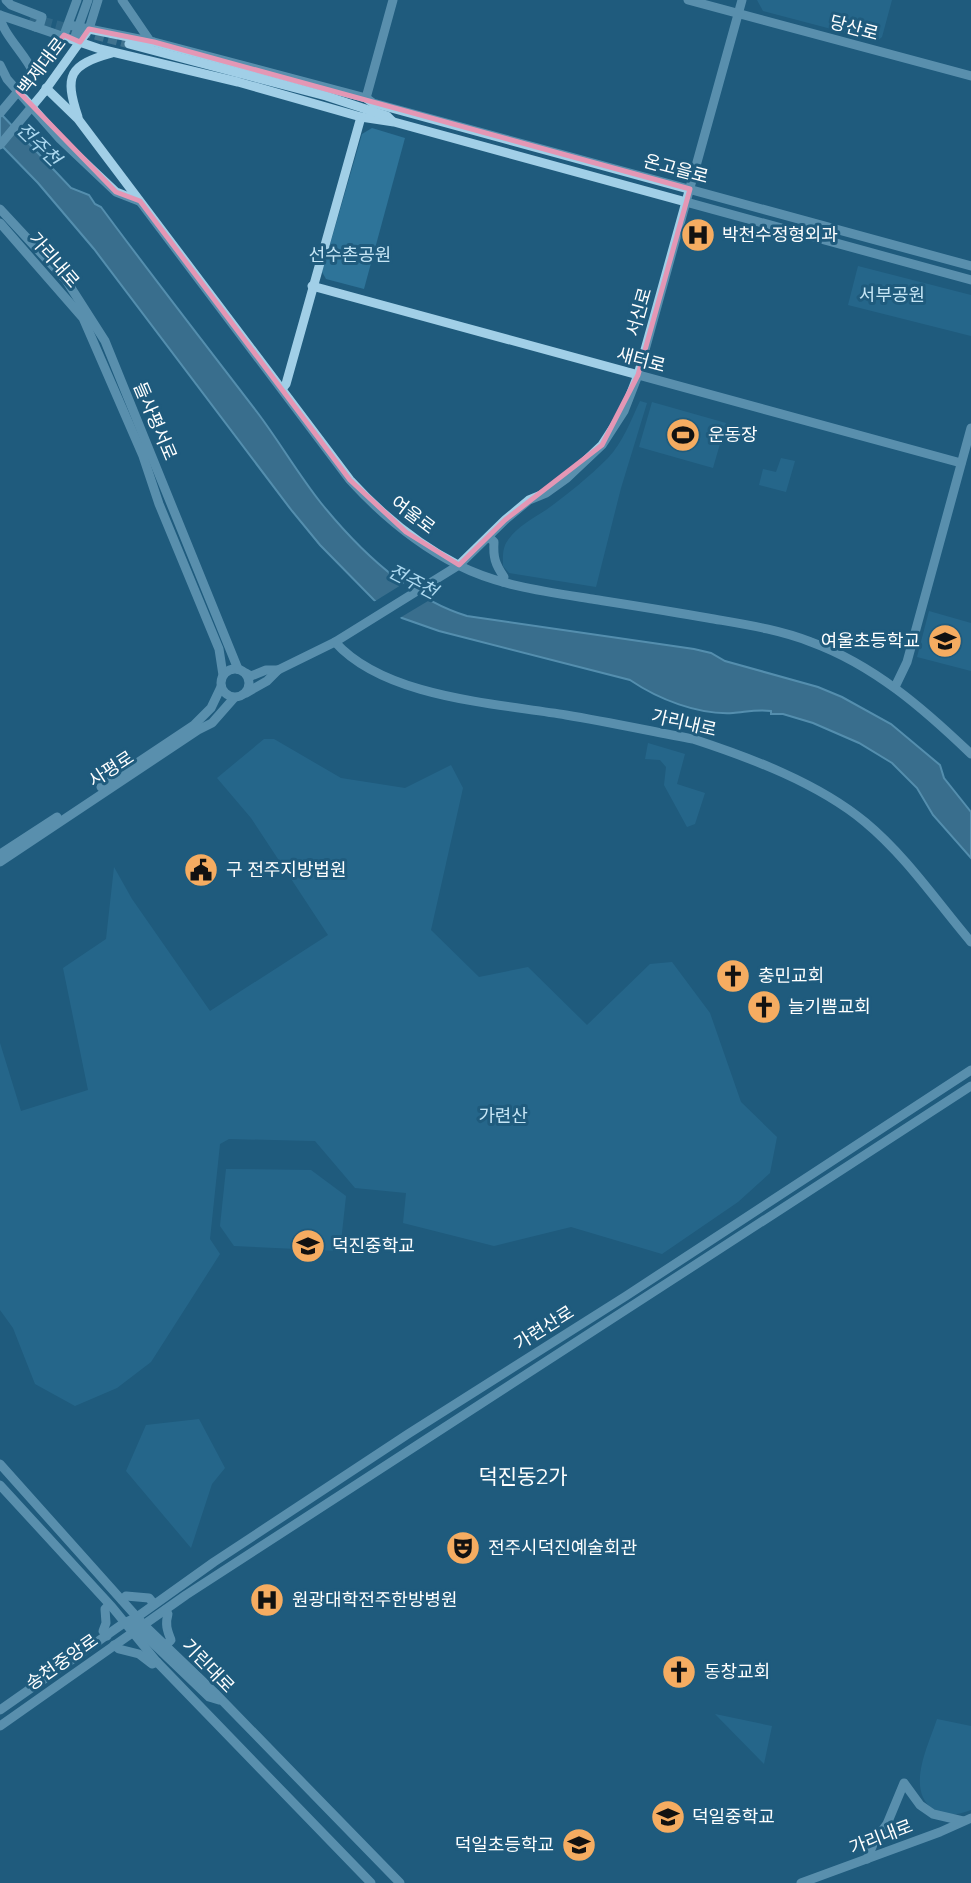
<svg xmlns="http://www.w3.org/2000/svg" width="971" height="1883" viewBox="0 0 971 1883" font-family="Montserrat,'Noto Sans KR',sans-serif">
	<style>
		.green { fill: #2e7499 }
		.water { fill: #59869f; stroke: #95cde9; stroke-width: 2 }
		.pier { fill: #1f5b7d }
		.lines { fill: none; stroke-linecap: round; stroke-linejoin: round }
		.tertiary-tunnel { stroke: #417490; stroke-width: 9; stroke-dasharray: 9 4.5; stroke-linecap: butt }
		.tertiary { stroke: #a1cfe7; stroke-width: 9 }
		.tertiary-bridge { stroke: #a1cfe7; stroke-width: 9 }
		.marked { fill: none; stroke: #e497b5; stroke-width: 5; stroke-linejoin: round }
		.labels { text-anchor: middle; stroke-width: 6; stroke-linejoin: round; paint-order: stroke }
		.street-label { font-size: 18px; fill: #fff; stroke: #1f5b7d }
		.poi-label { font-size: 18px; fill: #fff; stroke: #1f5b7d; text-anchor: start }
		.park-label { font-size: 18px; fill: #c5e5f5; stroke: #1f5b7d }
		.water-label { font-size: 19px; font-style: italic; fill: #acd8ef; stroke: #1f5b7d }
		.quarter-label { font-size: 21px; fill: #fff; stroke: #1f5b7d }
	</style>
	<rect width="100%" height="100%" fill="#1f5b7d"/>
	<!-- green -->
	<g class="green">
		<polygon points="757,0 892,0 882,37 877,41 763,11"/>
		<polygon points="372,128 405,138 364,289 326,279 322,272 362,134"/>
		<polygon points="858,266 971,295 971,336 848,305"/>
		<path d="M640 401 647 403 621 488 596 587 509 573 503 566C503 557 502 548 508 540 518 526 532 519 546 510 568 494 589 477 608 458 623 442 631 420 640 401Z"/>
		<polygon points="652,402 726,423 713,468 639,447"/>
		<polygon points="781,458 795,461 786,492 759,485 763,469 776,472"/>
		<polygon points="929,611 971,623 971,671 917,657"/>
		<polygon points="264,739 274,739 341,778 405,788 451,765 463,788 431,930 479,977 528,967 587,1025 650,964 672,962 710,1013 741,1102 777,1137 770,1173 738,1202 662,1254 571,1227 494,1246 403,1223 406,1193 355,1188 315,1141 229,1139 220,1144 210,1239 220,1254 151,1362 117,1388 75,1406 35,1384 13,1328 0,1310 0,1043 21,1111 88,1090 63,968 106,939 114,867 132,899 210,1011 328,935 251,818 217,778"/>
		<polygon points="648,743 685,754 677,784 705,793 695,824 687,827 664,785 666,767 660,760 645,759"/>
		<polygon points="226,1169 311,1170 346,1196 340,1251 234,1246 220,1226"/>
		<polygon points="199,1419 225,1468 212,1484 191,1548 126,1471 146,1425"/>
		<polygon points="715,1714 772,1726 764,1764"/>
		<path d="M937 1719 971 1726V1810C958 1815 947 1817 935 1810 904 1792 929 1744 937 1719Z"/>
	</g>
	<!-- water -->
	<path class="water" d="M0 113 71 188 89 195 95 204 101 207C152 276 205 344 257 412 279 441 298 474 321 503 359 550 408 598 467 616L694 649 711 653 725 661 818 687 842 697 891 724 940 765 944 778 971 812V858L933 815 917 788 892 763 859 743 813 723 783 714H771V711C757 709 746 712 733 713 698 715 658 699 630 680L439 631 402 618 374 600 320 545 292 511 94 249 38 183 0 144Z"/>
	<!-- pier -->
	<polygon class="pier" points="406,582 433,598 398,619 372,603"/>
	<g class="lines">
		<!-- tertiary-tunnel -->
		<polyline class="tertiary-tunnel" points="30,18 129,44"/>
		<!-- tertiary -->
		<g class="tertiary">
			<polyline points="6,0 11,5 42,17 40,24 35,27"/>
			<polyline points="122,0 150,41"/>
			<polyline points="688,0 971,76"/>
			<polyline points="0,15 100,49 238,82 361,117 394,122 971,280"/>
			<path d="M0 15C0 31 26 55 33 72"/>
			<polyline points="69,25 154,42 366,98 373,103 971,266"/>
			<polyline points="74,39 88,0"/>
			<polyline points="129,44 326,96 387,116 392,121"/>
			<polyline points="0,65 7,79 60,139 116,192 139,201"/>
			<polyline points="31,76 64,35 77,0"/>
			<path d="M46 88 78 119 350 480C381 514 417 544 458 565 499 586 547 592 592 599 630 605 669 611 708 618 742 624 778 629 811 642 874 665 924 709 971 754"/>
			<polyline points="44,92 89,29 98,0"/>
			<polyline points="366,98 393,0"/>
			<path d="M78 117C64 75 69 65 112 53"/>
			<polyline points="0,209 66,280 105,341 238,669"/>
			<polyline points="0,223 83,318 143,456 159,504 219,649 223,675"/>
			<polyline points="312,286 961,463"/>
			<polyline points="282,389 286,384 361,117"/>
			<path d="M489 537 494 542C493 557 495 564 504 577L503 582"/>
			<path d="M335 642C385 698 495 703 566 715 608 722 650 731 693 739 751 758 818 783 865 822 906 856 937 902 971 942"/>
			<circle cx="235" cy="683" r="14"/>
			<polyline points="246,673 251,676 266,670 278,670"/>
			<polyline points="895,687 907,662 971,428"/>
			<polyline points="246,693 267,681 278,670 335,642 459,565 505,520 529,500 546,493 567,478 602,445 624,411 638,375 742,0"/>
			<polyline points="101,787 194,725 211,708 221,687"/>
			<polyline points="0,854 57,817"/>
			<polyline points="0,862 198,730 212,723 234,698"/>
			<polyline points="0,1464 144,1625 215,1693 400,1883"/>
			<polyline points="0,1485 112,1607 157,1662 371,1883"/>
			<polyline points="122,1600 126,1596 149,1598 154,1604"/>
			<path d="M165 1610 168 1614C165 1624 167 1630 171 1640L166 1645"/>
			<polyline points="135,1626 209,1697 219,1700"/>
			<polyline points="107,1636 103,1631 106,1623 105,1609 109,1605"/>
			<polyline points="114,1645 119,1649 139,1654 152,1664 157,1662"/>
			<polyline points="0,1710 124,1623 137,1617 214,1562 408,1434 626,1296 971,1070"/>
			<polyline points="0,1726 186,1595 971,1086"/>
			<polyline points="867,1859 874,1842 887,1824 904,1783 920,1805 933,1814 963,1821"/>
			<polyline points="801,1883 940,1832 971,1818"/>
		</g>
		<!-- tertiary-bridge -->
		<g class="tertiary-bridge">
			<polyline points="0,113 31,76"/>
			<polyline points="0,145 44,92"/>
		</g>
	</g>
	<!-- marked area -->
	<path d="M0 0H971V1883H0ZM89 29 154 42 690 189 638 375 602 445 505 520 459 565 406 532 350 480 140 201 116 192 18 91 64 35 80 42Z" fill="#1f5b7d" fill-opacity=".55" fill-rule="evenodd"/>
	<path class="marked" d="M89 29 154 42 690 189 638 375 602 445 505 520 459 565 406 532 350 480 140 201 116 192 18 91 64 35 80 42Z"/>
	<!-- icons -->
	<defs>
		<g id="hospital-disc" transform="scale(1.75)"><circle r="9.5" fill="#f5ac61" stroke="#1f5b7d"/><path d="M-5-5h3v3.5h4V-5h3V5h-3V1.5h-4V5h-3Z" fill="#111"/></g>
		<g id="stadium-disc" transform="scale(1.75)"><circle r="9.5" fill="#f5ac61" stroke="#1f5b7d"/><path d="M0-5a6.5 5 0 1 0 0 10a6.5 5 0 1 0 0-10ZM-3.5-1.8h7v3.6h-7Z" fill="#111"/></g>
		<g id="school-disc" transform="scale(1.75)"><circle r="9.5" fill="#f5ac61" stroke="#1f5b7d"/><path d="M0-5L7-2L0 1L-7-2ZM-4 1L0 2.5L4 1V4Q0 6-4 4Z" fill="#111"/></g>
		<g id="civic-disc" transform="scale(1.75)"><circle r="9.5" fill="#f5ac61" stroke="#1f5b7d"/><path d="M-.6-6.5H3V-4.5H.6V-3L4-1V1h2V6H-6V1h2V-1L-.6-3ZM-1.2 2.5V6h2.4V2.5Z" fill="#111"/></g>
		<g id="church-disc" transform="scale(1.75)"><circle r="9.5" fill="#f5ac61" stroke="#1f5b7d"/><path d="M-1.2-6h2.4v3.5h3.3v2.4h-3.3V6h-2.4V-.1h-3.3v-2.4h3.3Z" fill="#111"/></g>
		<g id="theatre-disc" transform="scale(1.75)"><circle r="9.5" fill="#f5ac61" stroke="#1f5b7d"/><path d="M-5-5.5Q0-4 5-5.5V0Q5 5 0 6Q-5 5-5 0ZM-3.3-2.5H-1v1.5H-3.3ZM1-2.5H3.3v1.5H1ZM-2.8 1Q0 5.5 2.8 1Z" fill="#111"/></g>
	</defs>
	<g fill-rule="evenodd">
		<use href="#hospital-disc" x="698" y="235"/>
		<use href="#stadium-disc" x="683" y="435"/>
		<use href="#school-disc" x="945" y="641"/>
		<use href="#civic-disc" x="201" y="870"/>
		<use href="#church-disc" x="733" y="976"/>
		<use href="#church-disc" x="764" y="1007"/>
		<use href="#school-disc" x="308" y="1246"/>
		<use href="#theatre-disc" x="463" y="1548"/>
		<use href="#hospital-disc" x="267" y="1600"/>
		<use href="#church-disc" x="679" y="1672"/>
		<use href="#school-disc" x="668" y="1817"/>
		<use href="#school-disc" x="579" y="1845"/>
	</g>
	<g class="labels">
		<!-- street labels -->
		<g class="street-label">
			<text transform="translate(854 28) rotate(15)" y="6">당산로</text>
			<text transform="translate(42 66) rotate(-53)" y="6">백제대로</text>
			<text transform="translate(676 169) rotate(15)" y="6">온고을로</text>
			<text transform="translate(54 260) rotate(49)" y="6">가리내로</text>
			<text transform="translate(639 312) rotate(-74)" y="6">서신로</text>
			<text transform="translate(641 360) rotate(15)" y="6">새터로</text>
			<text transform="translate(155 421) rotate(67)" y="6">들사평서로</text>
			<text transform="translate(413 515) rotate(37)" y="6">여울로</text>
			<text transform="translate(684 723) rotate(13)" y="6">가리내로</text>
			<text transform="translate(111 769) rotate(-33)" y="6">사평로</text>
			<text transform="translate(544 1328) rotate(-32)" y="6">가련산로</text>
			<text transform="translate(62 1662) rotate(-35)" y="6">송천중앙로</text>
			<text transform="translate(208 1666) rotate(46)" y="6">기린대로</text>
			<text transform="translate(881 1837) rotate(-21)" y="6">가리내로</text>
		</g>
		<!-- poi labels -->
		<g class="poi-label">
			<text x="722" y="241">박천수정형외과</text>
			<text x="708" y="441">운동장</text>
			<text x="920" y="647" text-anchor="end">여울초등학교</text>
			<text x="226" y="876">구 전주지방법원</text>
			<text x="758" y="982">충민교회</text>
			<text x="788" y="1013">늘기쁨교회</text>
			<text x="332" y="1252">덕진중학교</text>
			<text x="488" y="1554">전주시덕진예술회관</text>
			<text x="292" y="1606">원광대학전주한방병원</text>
			<text x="704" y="1678">동창교회</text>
			<text x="692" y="1823">덕일중학교</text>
			<text x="554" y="1851" text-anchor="end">덕일초등학교</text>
		</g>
		<!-- park labels -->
		<g class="park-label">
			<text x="350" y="261">선수촌공원</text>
			<text x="892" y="301">서부공원</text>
			<text x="503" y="1122">가련산</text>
		</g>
		<!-- water labels -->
		<g class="water-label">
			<text transform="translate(39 144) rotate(44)" y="7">전주천</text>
			<text transform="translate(413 581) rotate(27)" y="7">전주천</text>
		</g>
		<!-- quarter labels -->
		<g class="quarter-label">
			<text x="523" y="1484">덕진동2가</text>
		</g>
	</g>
</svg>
